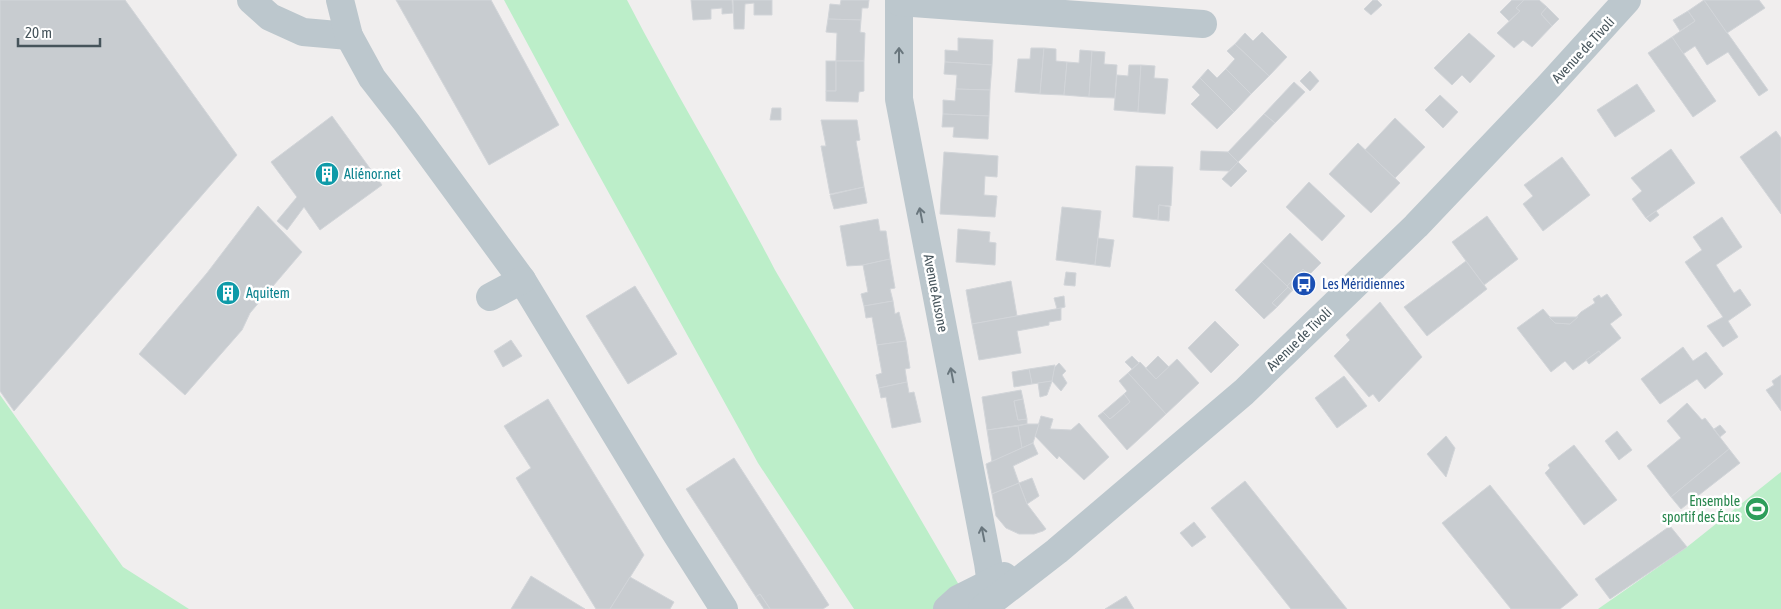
<svg xmlns="http://www.w3.org/2000/svg" width="1781" height="609" viewBox="0 0 1781 609" font-family="'Asap Condensed',sans-serif">
	<style>
		.green { fill: #bceec9 }
		.building { fill: #c8ccd0; stroke: #d2d5d9 }
		.lines { fill: none; stroke-linecap: round; stroke-linejoin: round }
		.minor { stroke: #bcc7cd; stroke-width: 28 }
		.oneway { stroke: #69767d }
		.labels { text-anchor: middle; stroke-width: 5; stroke-linejoin: round; paint-order: stroke }
		.street-label { font-size: 14px; fill: #46545b; stroke: #fff }
		.culture-label { font-size: 14px; fill: #0d838f; stroke: #fff; text-anchor: start }
		.transit-label { font-size: 14px; fill: #164399; stroke: #fff; text-anchor: start }
		.leisure-label { font-size: 14px; fill: #27864d; stroke: #fff; text-anchor: end }
	</style>
	<rect width="100%" height="100%" fill="#f0eeee"/>
	<!-- green -->
	<g class="green">
		<path d="M504 0H627C674 91 728 179 775 270L973 609H854L758 463 568 119Z"/>
		<polygon points="0,395 123,567 189,609 0,609"/>
		<polygon points="1781,472 1781,609 1598,609 1687,547"/>
	</g>
	<!-- building -->
	<g class="building">
		<polygon points="0,0 125,0 237,155 14,411 0,391"/>
		<polygon points="396,0 491,0 559,125 489,165"/>
		<polygon points="691,0 732,0 733,13 722,14 722,8 711,9 711,19 693,20"/>
		<polygon points="733,0 772,0 772,15 754,15 754,3 745,4 744,29 734,29"/>
		<polygon points="841,0 869,0 868,8 862,8 861,20 828,19 830,4 840,5"/>
		<polygon points="1373,0 1377,0 1382,5 1371,15 1364,9"/>
		<polygon points="1512,0 1524,0 1516,8 1520,11 1509,21 1500,12"/>
		<polygon points="1524,0 1539,0 1547,7 1541,14 1552,26 1532,47 1523,40 1514,48 1497,33 1520,11 1516,8"/>
		<polygon points="1704,0 1768,90 1759,96 1728,52 1707,65 1695,46 1683,54 1672,37 1695,21 1688,11"/>
		<polygon points="1704,0 1759,0 1765,8 1727,33"/>
		<polygon points="1547,7 1559,19 1552,26 1541,14"/>
		<polygon points="1688,11 1695,21 1680,31 1673,20"/>
		<polygon points="828,19 861,20 860,32 865,33 864,61 836,61 837,33 826,32"/>
		<polygon points="1262,32 1287,57 1269,76 1235,44 1245,33 1253,41"/>
		<polygon points="1469,33 1495,56 1470,83 1462,75 1452,85 1434,68"/>
		<polygon points="1672,37 1716,101 1693,117 1648,53"/>
		<polygon points="958,38 993,40 992,65 945,62 945,50 958,51"/>
		<polygon points="1235,44 1269,76 1251,94 1226,69 1235,59 1227,51"/>
		<polygon points="1031,48 1044,48 1040,94 1015,92 1018,59 1030,59"/>
		<polygon points="1044,48 1056,49 1056,61 1067,62 1064,95 1040,94"/>
		<polygon points="1080,50 1092,51 1089,97 1064,95 1067,62 1079,63"/>
		<polygon points="1092,51 1105,52 1104,64 1117,65 1115,98 1089,97"/>
		<rect x="826" y="61" width="10" height="30"/>
		<polygon points="836,61 864,61 864,91 859,92 858,102 826,101 826,91 836,91"/>
		<polygon points="945,62 992,65 990,90 956,89 957,75 944,74"/>
		<polygon points="1129,65 1141,65 1138,112 1114,110 1117,75 1128,76"/>
		<polygon points="1141,65 1155,66 1154,78 1168,79 1165,114 1138,112"/>
		<polygon points="1208,69 1217,78 1226,69 1251,94 1234,112 1200,78"/>
		<polygon points="1310,71 1319,81 1310,91 1300,81"/>
		<polygon points="1200,78 1234,112 1217,129 1191,104 1200,95 1192,87"/>
		<polygon points="1294,82 1305,92 1275,123 1264,114"/>
		<polygon points="1637,84 1655,111 1615,137 1597,110"/>
		<polygon points="956,89 990,90 989,116 943,114 943,100 955,101"/>
		<polygon points="1440,95 1458,112 1443,128 1425,110"/>
		<polygon points="772,108 781,108 781,120 770,120"/>
		<polygon points="943,114 989,116 988,139 953,137 954,127 942,127"/>
		<polygon points="1264,114 1275,123 1238,162 1228,152"/>
		<polygon points="332,116 382,185 320,230 304,207 287,230 277,221 297,197 271,162"/>
		<polygon points="1395,118 1425,147 1395,178 1365,150"/>
		<polygon points="821,120 857,120 860,140 856,141 864,187 830,194 821,146 826,146"/>
		<polygon points="1776,131 1781,138 1781,214 1740,157"/>
		<polygon points="1358,143 1400,183 1371,213 1329,174"/>
		<polygon points="1671,149 1695,183 1646,218 1632,199 1642,191 1631,178"/>
		<polygon points="1201,151 1228,152 1238,162 1229,171 1200,170"/>
		<polygon points="944,152 998,156 997,177 985,176 984,195 997,196 995,217 940,214"/>
		<polygon points="1562,157 1590,195 1543,231 1523,204 1533,196 1524,185"/>
		<polygon points="1238,162 1247,171 1231,187 1222,179"/>
		<polygon points="1136,166 1173,167 1171,206 1159,205 1158,220 1133,217"/>
		<polygon points="1309,182 1345,216 1322,241 1286,207"/>
		<polygon points="864,187 867,203 834,209 830,195"/>
		<polygon points="1159,205 1170,207 1169,221 1158,220"/>
		<polygon points="258,206 302,252 250,313 242,330 185,395 139,354 207,273"/>
		<polygon points="1062,207 1101,211 1095,265 1056,260"/>
		<polygon points="1656,211 1659,215 1650,222 1646,218"/>
		<polygon points="1487,216 1518,259 1484,285 1452,242"/>
		<polygon points="1722,217 1742,247 1716,265 1734,293 1740,289 1751,305 1728,321 1738,337 1723,347 1707,326 1723,317 1685,262 1702,250 1693,237"/>
		<polygon points="878,219 880,231 886,231 890,259 863,265 847,266 840,226"/>
		<polygon points="958,229 990,232 989,242 996,243 995,265 956,262"/>
		<polygon points="1290,233 1321,263 1309,275 1303,269 1287,286 1262,262"/>
		<polygon points="1098,238 1114,240 1110,267 1095,265"/>
		<polygon points="890,259 895,288 890,289 893,301 864,306 861,294 868,292 863,265"/>
		<polygon points="1466,261 1487,289 1427,336 1404,307"/>
		<polygon points="1262,262 1288,287 1272,303 1277,307 1264,319 1235,290"/>
		<polygon points="1303,269 1309,275 1292,291 1287,286"/>
		<polygon points="1066,272 1076,273 1075,286 1064,285"/>
		<polygon points="1011,281 1017,316 972,324 966,290"/>
		<polygon points="635,286 677,354 628,384 586,316"/>
		<polygon points="1288,287 1292,291 1277,307 1272,303"/>
		<polygon points="1607,294 1622,315 1610,324 1621,338 1601,354 1599,351 1573,370 1565,361 1551,372 1517,328 1543,309 1555,323 1570,324 1581,312 1595,303 1593,299 1599,295 1601,298"/>
		<polygon points="1064,296 1065,307 1057,309 1054,298"/>
		<polygon points="893,301 895,314 899,312 906,341 877,345 872,317 866,318 864,306"/>
		<polygon points="1380,302 1422,357 1379,402 1373,394 1369,397 1334,356 1350,340 1346,335"/>
		<polygon points="1061,308 1061,320 1049,322 1049,325 1017,331 1021,353 979,360 972,324"/>
		<polygon points="1549,317 1578,317 1570,324 1555,323"/>
		<polygon points="1215,321 1239,345 1211,373 1188,348"/>
		<polygon points="511,340 522,356 503,367 494,351"/>
		<polygon points="906,341 910,368 905,369 907,382 879,388 876,375 882,373 877,345"/>
		<polygon points="1683,347 1693,361 1706,352 1723,374 1705,389 1697,379 1660,404 1641,379"/>
		<polygon points="1599,351 1601,354 1589,364 1586,360"/>
		<polygon points="1132,356 1139,363 1132,369 1125,362"/>
		<polygon points="1158,356 1169,367 1156,379 1146,368"/>
		<polygon points="1177,359 1199,383 1166,414 1128,373 1140,362 1156,379"/>
		<polygon points="1059,363 1066,371 1062,375 1067,383 1061,391 1052,381 1054,368"/>
		<polygon points="1055,365 1052,381 1032,384 1029,369"/>
		<polygon points="1029,369 1032,384 1014,387 1012,372"/>
		<polygon points="1128,373 1166,414 1127,450 1098,416 1103,412 1110,419 1130,402 1124,394 1127,391 1119,381"/>
		<polygon points="1781,375 1781,411 1766,390 1774,385 1772,381"/>
		<polygon points="1344,376 1367,406 1337,428 1315,398"/>
		<polygon points="1052,381 1047,395 1040,397 1038,383"/>
		<polygon points="907,382 909,393 914,392 921,422 892,428 886,397 881,398 879,388"/>
		<polygon points="1021,390 1023,399 1014,401 1018,420 1027,419 1027,424 987,430 982,397"/>
		<polygon points="1124,394 1130,402 1110,419 1103,412"/>
		<polygon points="548,399 644,555 610,609 596,609 516,478 531,468 504,426"/>
		<polygon points="1023,399 1027,419 1018,420 1014,401"/>
		<polygon points="1687,403 1702,420 1705,418 1729,449 1671,497 1647,466 1681,438 1667,421"/>
		<polygon points="1041,416 1053,419 1050,429 1071,430 1079,423 1109,457 1084,480 1059,456 1057,459 1035,436"/>
		<polygon points="1027,424 1039,424 1033,443 1022,448 1018,426"/>
		<polygon points="1720,425 1726,432 1720,437 1714,429"/>
		<polygon points="1018,426 1022,448 992,462 987,430"/>
		<polygon points="1617,431 1632,450 1619,460 1605,441"/>
		<polygon points="1446,436 1455,448 1446,477 1427,454"/>
		<polygon points="1033,443 1038,454 1013,466 1019,483 992,494 986,464"/>
		<polygon points="1574,445 1617,500 1584,525 1545,473 1550,468 1548,465"/>
		<polygon points="1729,449 1740,463 1681,509 1671,497"/>
		<polygon points="734,458 829,605 823,609 770,609 760,594 756,597 686,489"/>
		<polygon points="1032,478 1039,496 1027,504 1019,483"/>
		<polygon points="1245,481 1347,609 1291,609 1211,508"/>
		<polygon points="1019,483 1027,504 1046,529 1043,531 1034,534 1019,534 1006,528 996,516 992,494"/>
		<polygon points="1490,485 1578,595 1560,609 1511,609 1442,523"/>
		<polygon points="1194,522 1206,537 1192,547 1180,533"/>
		<polygon points="1670,526 1687,547 1610,599 1595,579"/>
		<polygon points="531,576 585,609 511,609"/>
		<polygon points="630,577 674,602 670,609 610,609"/>
		<polygon points="760,594 770,609 764,609 756,597"/>
		<polygon points="1126,596 1134,609 1105,609"/>
	</g>
	<g class="lines">
		<!-- minor -->
		<g class="minor">
			<polyline points="251,0 270,17 303,32 349,36"/>
			<polyline points="340,0 349,36 372,78 407,123 522,280 675,532 724,609"/>
			<polyline points="899,0 899,99 988,563 993,600"/>
			<polyline points="899,2 1203,24"/>
			<polyline points="490,297 522,280"/>
			<polyline points="947,609 958,599 1004,576"/>
			<polyline points="982,609 1057,551 1244,392 1416,226 1549,86 1627,0"/>
		</g>
	</g>
	<!-- one-way arrows -->
	<defs><path id="oneway-shaft" d="M-6 0H5M1.5-3L5.5 0L1.5 3" fill="none" stroke-width="1.6" stroke-linecap="round" stroke-linejoin="round" transform="scale(1.25)"/></defs>
	<g class="oneway">
		<use href="#oneway-shaft" transform="translate(899 55) rotate(-90)"/>
		<use href="#oneway-shaft" transform="translate(921 215) rotate(-101)"/>
		<use href="#oneway-shaft" transform="translate(952 375) rotate(-101)"/>
		<use href="#oneway-shaft" transform="translate(983 534) rotate(-101)"/>
	</g>
	<!-- icons -->
	<defs>
		<g id="building-disc" transform="scale(1.25)"><circle r="9.5" fill="#0f9aa8" stroke="#fff"/><path d="M-4-6H4V6H1V3H-1V6H-4ZM-2.5-4.3h1.7v1.8h-1.7ZM.8-4.3h1.7v1.8H.8ZM-2.5-1h1.7V.8h-1.7ZM.8-1h1.7V.8H.8Z" fill="#fff"/></g>
		<g id="bus-disc" transform="scale(1.25)"><circle r="9.5" fill="#1a4fb4" stroke="#fff"/><path d="M-5-6H5V4H4V6H2V4H-2V6H-4V4H-5ZM-3.5-4V0h7V-4ZM-3.5 1.2v1.5H-2V1.2ZM2 1.2v1.5H3.5V1.2Z" fill="#fff"/></g>
		<g id="stadium-disc" transform="scale(1.25)"><circle r="9.5" fill="#2e9e5b" stroke="#fff"/><path d="M0-5a6.5 5 0 1 0 0 10a6.5 5 0 1 0 0-10ZM-3.5-1.8h7v3.6h-7Z" fill="#fff"/></g>
	</defs>
	<g fill-rule="evenodd">
		<use href="#building-disc" x="327" y="174"/>
		<use href="#bus-disc" x="1304" y="284"/>
		<use href="#building-disc" x="228" y="293"/>
		<use href="#stadium-disc" x="1757" y="509"/>
	</g>
	<g class="labels">
		<!-- street labels -->
		<g class="street-label">
			<text transform="translate(1583 50) rotate(-47)" y="5">Avenue de Tivoli</text>
			<text transform="translate(936 293) rotate(79)" y="5">Avenue Ausone</text>
			<text transform="translate(1299 339) rotate(-44)" y="5">Avenue de Tivoli</text>
		</g>
		<!-- culture labels -->
		<g class="culture-label">
			<text x="344" y="179">Aliénor.net</text>
			<text x="246" y="298">Aquitem</text>
		</g>
		<!-- transit labels -->
		<g class="transit-label">
			<text x="1322" y="289">Les Méridiennes</text>
		</g>
		<!-- leisure labels -->
		<g class="leisure-label">
			<text x="1740" y="506">Ensemble<tspan x="1740" dy="16">sportif des Écus</tspan></text>
		</g>
	</g>
	<!-- scale -->
	<path d="M18 38v8h82v-8" fill="none" stroke="#46545b" stroke-width="2.5"/>
	<text x="25" y="38" font-size="15" fill="#46545b" stroke="#ffffff" stroke-width="4" paint-order="stroke">20 m</text>
</svg>
